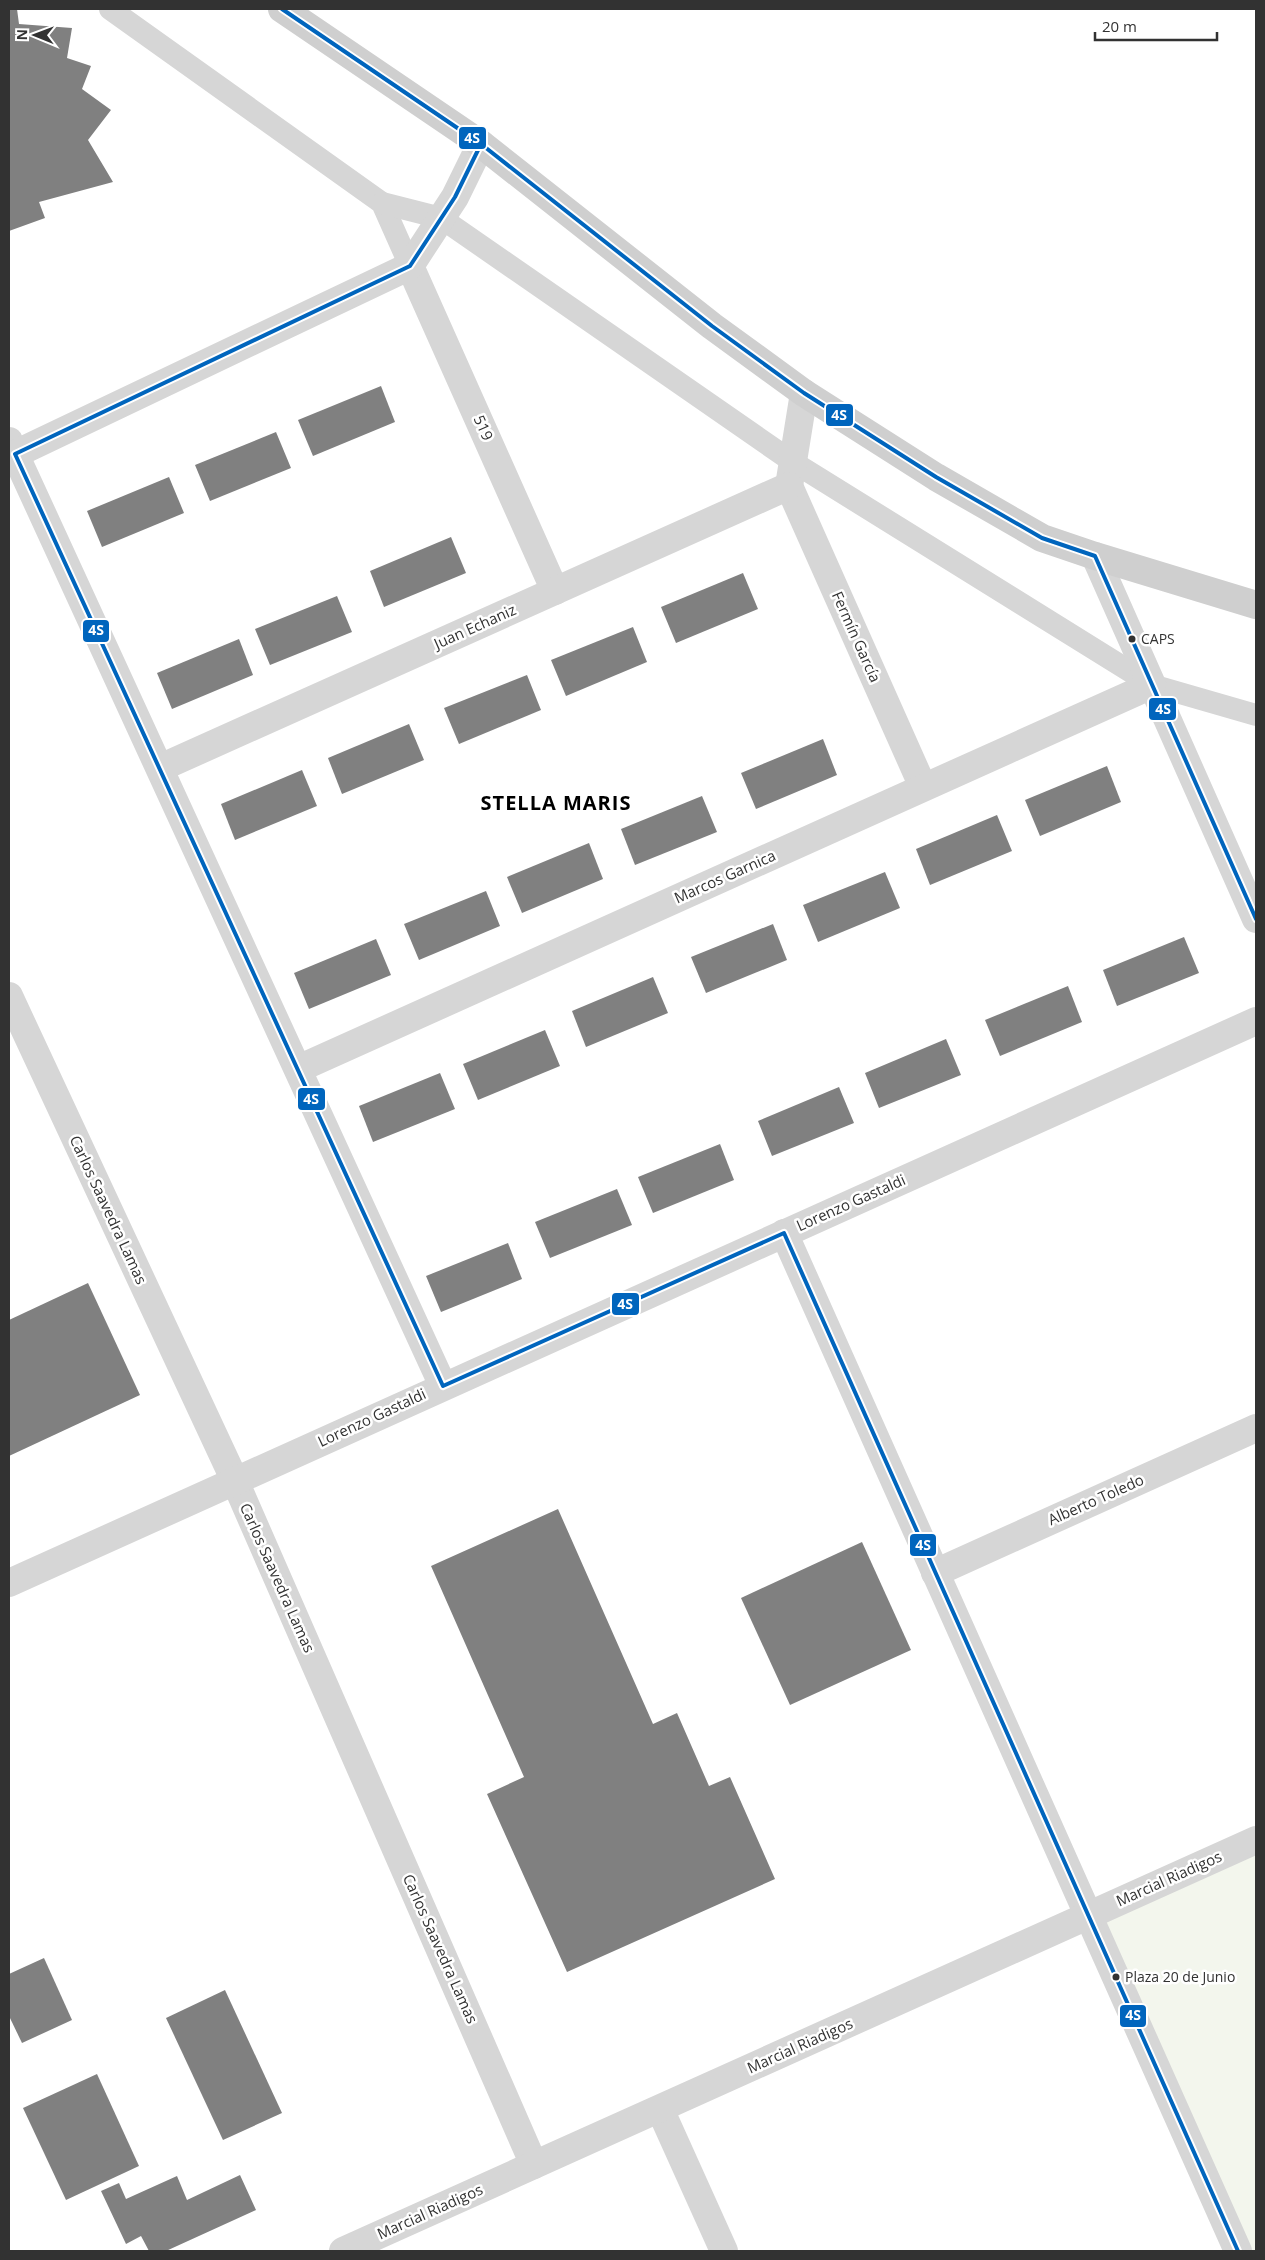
<svg xmlns="http://www.w3.org/2000/svg" width="1265" height="2260" viewBox="0 0 1265 2260" font-family="'Open Sans',sans-serif">
	<style>
		.green { fill: #f3f6ed }
		.building { fill: #808080 }
		.lines { fill: none; stroke-linecap: round; stroke-linejoin: round }
		.lane { stroke: #d6d6d6; stroke-width: 22 }
		.street { stroke: #d6d6d6; stroke-width: 28 }
		.secondary { stroke: #cfcfcf; stroke-width: 28 }
		.bus-1-casing { stroke: #fff; stroke-width: 8 }
		.bus-1 { stroke: #0065bd; stroke-width: 4 }
		.bus-dot { fill: #323232; stroke: #fff; stroke-width: 2 }
		.labels { text-anchor: middle; stroke-width: 5; stroke-linejoin: round; paint-order: stroke }
		.bus-label { font-size: 14px; fill: #323232; stroke: #fff; text-anchor: start }
		.street-label { font-size: 15px; fill: #323232; stroke: #fff }
		.district-label { font-size: 20px; font-weight: bold; letter-spacing: 1px; fill: #000; stroke: #fff }
		.line-badge { stroke: #fff; stroke-width: 2 }
		.badge-label { font-size: 14px; text-anchor: middle; font-weight: bold; fill: #fff }
	</style>
	<rect width="100%" height="100%" fill="#fff"/>
	<!-- green -->
	<polygon class="green" points="1256,1840 1256,2251 1238,2251 1088,1916"/>
	<!-- building -->
	<g class="building">
		<polygon points="9,9 17,9 19,24 72,28 67,58 91,66 82,89 111,110 88,140 113,182 39,202 45,218 9,231"/>
		<polygon points="381,386 395,422 313,456 298,420"/>
		<polygon points="276,432 291,468 210,501 195,465"/>
		<polygon points="169,477 184,513 102,547 87,511"/>
		<polygon points="451,537 466,573 384,607 370,571"/>
		<polygon points="743,573 758,609 676,643 661,607"/>
		<polygon points="337,596 352,632 270,665 255,629"/>
		<polygon points="633,627 647,662 566,696 551,660"/>
		<polygon points="239,639 253,675 172,709 157,673"/>
		<polygon points="527,675 541,710 459,744 444,708"/>
		<polygon points="409,724 424,760 342,794 328,758"/>
		<polygon points="823,739 837,775 756,809 741,773"/>
		<polygon points="1107,766 1121,802 1040,836 1025,800"/>
		<polygon points="302,770 317,806 235,840 221,804"/>
		<polygon points="702,796 717,832 635,865 621,829"/>
		<polygon points="997,815 1012,851 930,885 916,849"/>
		<polygon points="589,843 603,879 522,913 507,877"/>
		<polygon points="885,872 900,908 818,942 803,905"/>
		<polygon points="486,891 500,926 419,960 404,924"/>
		<polygon points="773,924 787,960 706,993 691,957"/>
		<polygon points="1184,937 1199,973 1117,1006 1103,970"/>
		<polygon points="376,939 391,975 309,1009 294,973"/>
		<polygon points="653,977 668,1013 586,1047 572,1011"/>
		<polygon points="1068,986 1082,1022 1000,1056 985,1020"/>
		<polygon points="545,1030 560,1066 478,1100 463,1064"/>
		<polygon points="946,1039 961,1075 879,1108 865,1073"/>
		<polygon points="440,1073 455,1109 373,1142 359,1106"/>
		<polygon points="839,1087 854,1123 772,1156 758,1121"/>
		<polygon points="720,1144 734,1180 653,1213 638,1177"/>
		<polygon points="617,1189 632,1225 550,1258 535,1222"/>
		<polygon points="508,1243 522,1279 441,1312 426,1276"/>
		<polygon points="88,1283 140,1395 9,1456 9,1320"/>
		<polygon points="558,1509 653,1724 677,1713 709,1786 730,1777 775,1879 567,1972 487,1794 524,1777 431,1566"/>
		<polygon points="862,1542 911,1650 790,1705 741,1598"/>
		<polygon points="44,1958 72,2020 22,2043 9,2016 9,1974"/>
		<polygon points="225,1990 282,2113 223,2140 166,2018"/>
		<polygon points="97,2074 139,2166 66,2200 23,2108"/>
		<polygon points="240,2175 256,2210 166,2251 149,2251 141,2236 126,2244 101,2191 119,2183 126,2199 177,2176 187,2200"/>
	</g>
	<g class="lines">
		<!-- lane -->
		<g class="lane">
			<polyline points="110,9 382,203 410,266"/>
			<polyline points="382,203 441,218 793,462 1152,685 1256,715"/>
		</g>
		<!-- street -->
		<g class="street">
			<polyline points="410,266 555,591"/>
			<polyline points="9,441 443,1386"/>
			<polyline points="9,457 410,266 455,197 481,144"/>
			<polyline points="789,486 923,787"/>
			<polyline points="789,486 804,393"/>
			<polyline points="1095,556 1256,919"/>
			<polyline points="160,768 789,486"/>
			<polyline points="9,996 235,1481 534,2165"/>
			<polyline points="298,1069 1152,685"/>
			<polyline points="784,1233 1238,2251"/>
			<polyline points="935,1573 1256,1428"/>
			<polyline points="9,1583 1256,1021"/>
			<polyline points="660,2109 724,2251"/>
			<polyline points="343,2251 1256,1840"/>
		</g>
		<!-- secondary -->
		<polyline class="secondary" points="282,9 481,144 712,326 804,393 936,477 1042,538 1095,556 1256,605"/>
		<!-- bus-1 casing -->
		<g class="bus-1-casing">
			<g id="bus-1">
				<polyline points="282,9 481,144 712,326 804,393 936,477 1042,538 1095,556 1256,919"/>
				<polyline points="481,144 455,197 410,266 15,454 443,1386 784,1233 1238,2251"/>
			</g>
		</g>
		<!-- bus-1 -->
		<use href="#bus-1" class="bus-1"/>
	</g>
	<!-- markers -->
	<g class="bus-dot">
		<circle cx="1132" cy="639" r="4.5"/>
		<circle cx="1116" cy="1977" r="4.5"/>
	</g>
	<g class="labels">
		<!-- bus labels -->
		<g class="bus-label">
			<text x="1141" y="644">CAPS</text>
			<text x="1125" y="1982">Plaza 20 de Junio</text>
		</g>
		<!-- street labels -->
		<g class="street-label">
			<text transform="translate(483 428) rotate(66)" y="5">519</text>
			<text transform="translate(475 627) rotate(-24)" y="5">Juan Echaniz</text>
			<text transform="translate(856 637) rotate(66)" y="5">Fermín García</text>
			<text transform="translate(725 877) rotate(-24)" y="5">Marcos Garnica</text>
			<text transform="translate(851 1203) rotate(-24)" y="5">Lorenzo Gastaldi</text>
			<text transform="translate(108 1210) rotate(65)" y="5">Carlos Saavedra Lamas</text>
			<text transform="translate(372 1418) rotate(-25)" y="5">Lorenzo Gastaldi</text>
			<text transform="translate(1096 1500) rotate(-24)" y="5">Alberto Toledo</text>
			<text transform="translate(277 1578) rotate(66)" y="5">Carlos Saavedra Lamas</text>
			<text transform="translate(1169 1879) rotate(-24)" y="5">Marcial Riadigos</text>
			<text transform="translate(440 1949) rotate(66)" y="5">Carlos Saavedra Lamas</text>
			<text transform="translate(800 2046) rotate(-24)" y="5">Marcial Riadigos</text>
			<text transform="translate(430 2212) rotate(-24)" y="5">Marcial Riadigos</text>
		</g>
		<!-- district labels -->
		<g class="district-label">
			<text x="556" y="810">STELLA MARIS</text>
		</g>
	</g>
	<g class="line-badge">
		<rect x="458" y="126" width="29" height="24" rx="5" fill="#0065bd"/>
		<rect x="825" y="403" width="29" height="24" rx="5" fill="#0065bd"/>
		<rect x="82" y="619" width="28" height="24" rx="5" fill="#0065bd"/>
		<rect x="1148" y="697" width="29" height="24" rx="5" fill="#0065bd"/>
		<rect x="297" y="1087" width="29" height="24" rx="5" fill="#0065bd"/>
		<rect x="611" y="1292" width="29" height="24" rx="5" fill="#0065bd"/>
		<rect x="909" y="1533" width="28" height="24" rx="5" fill="#0065bd"/>
		<rect x="1119" y="2004" width="28" height="24" rx="5" fill="#0065bd"/>
	</g>
	<g class="badge-label">
		<text x="472" y="143">4S</text>
		<text x="839" y="420">4S</text>
		<text x="96" y="635">4S</text>
		<text x="1163" y="714">4S</text>
		<text x="311" y="1104">4S</text>
		<text x="625" y="1309">4S</text>
		<text x="923" y="1550">4S</text>
		<text x="1133" y="2020">4S</text>
	</g>
	<!-- border -->
	<rect width="1265" height="2260" fill="none" stroke="#323232" stroke-width="20"/>
	<!-- north arrow -->
	<g transform="translate(35 35) rotate(271)" stroke="#ffffff" stroke-width="4" paint-order="stroke">
	<path d="M0-4L9 19L0 12L-9 19Z" fill="#323232"/>
	<text y="-8" font-size="14" font-weight="bold" text-anchor="middle" fill="#323232">N</text>
	</g>
	<!-- scale -->
	<path d="M1095 32v8h122v-8" fill="none" stroke="#323232" stroke-width="2.5"/>
	<text x="1102" y="32" font-size="15" fill="#323232" stroke="#ffffff" stroke-width="4" paint-order="stroke">20 m</text>
</svg>
